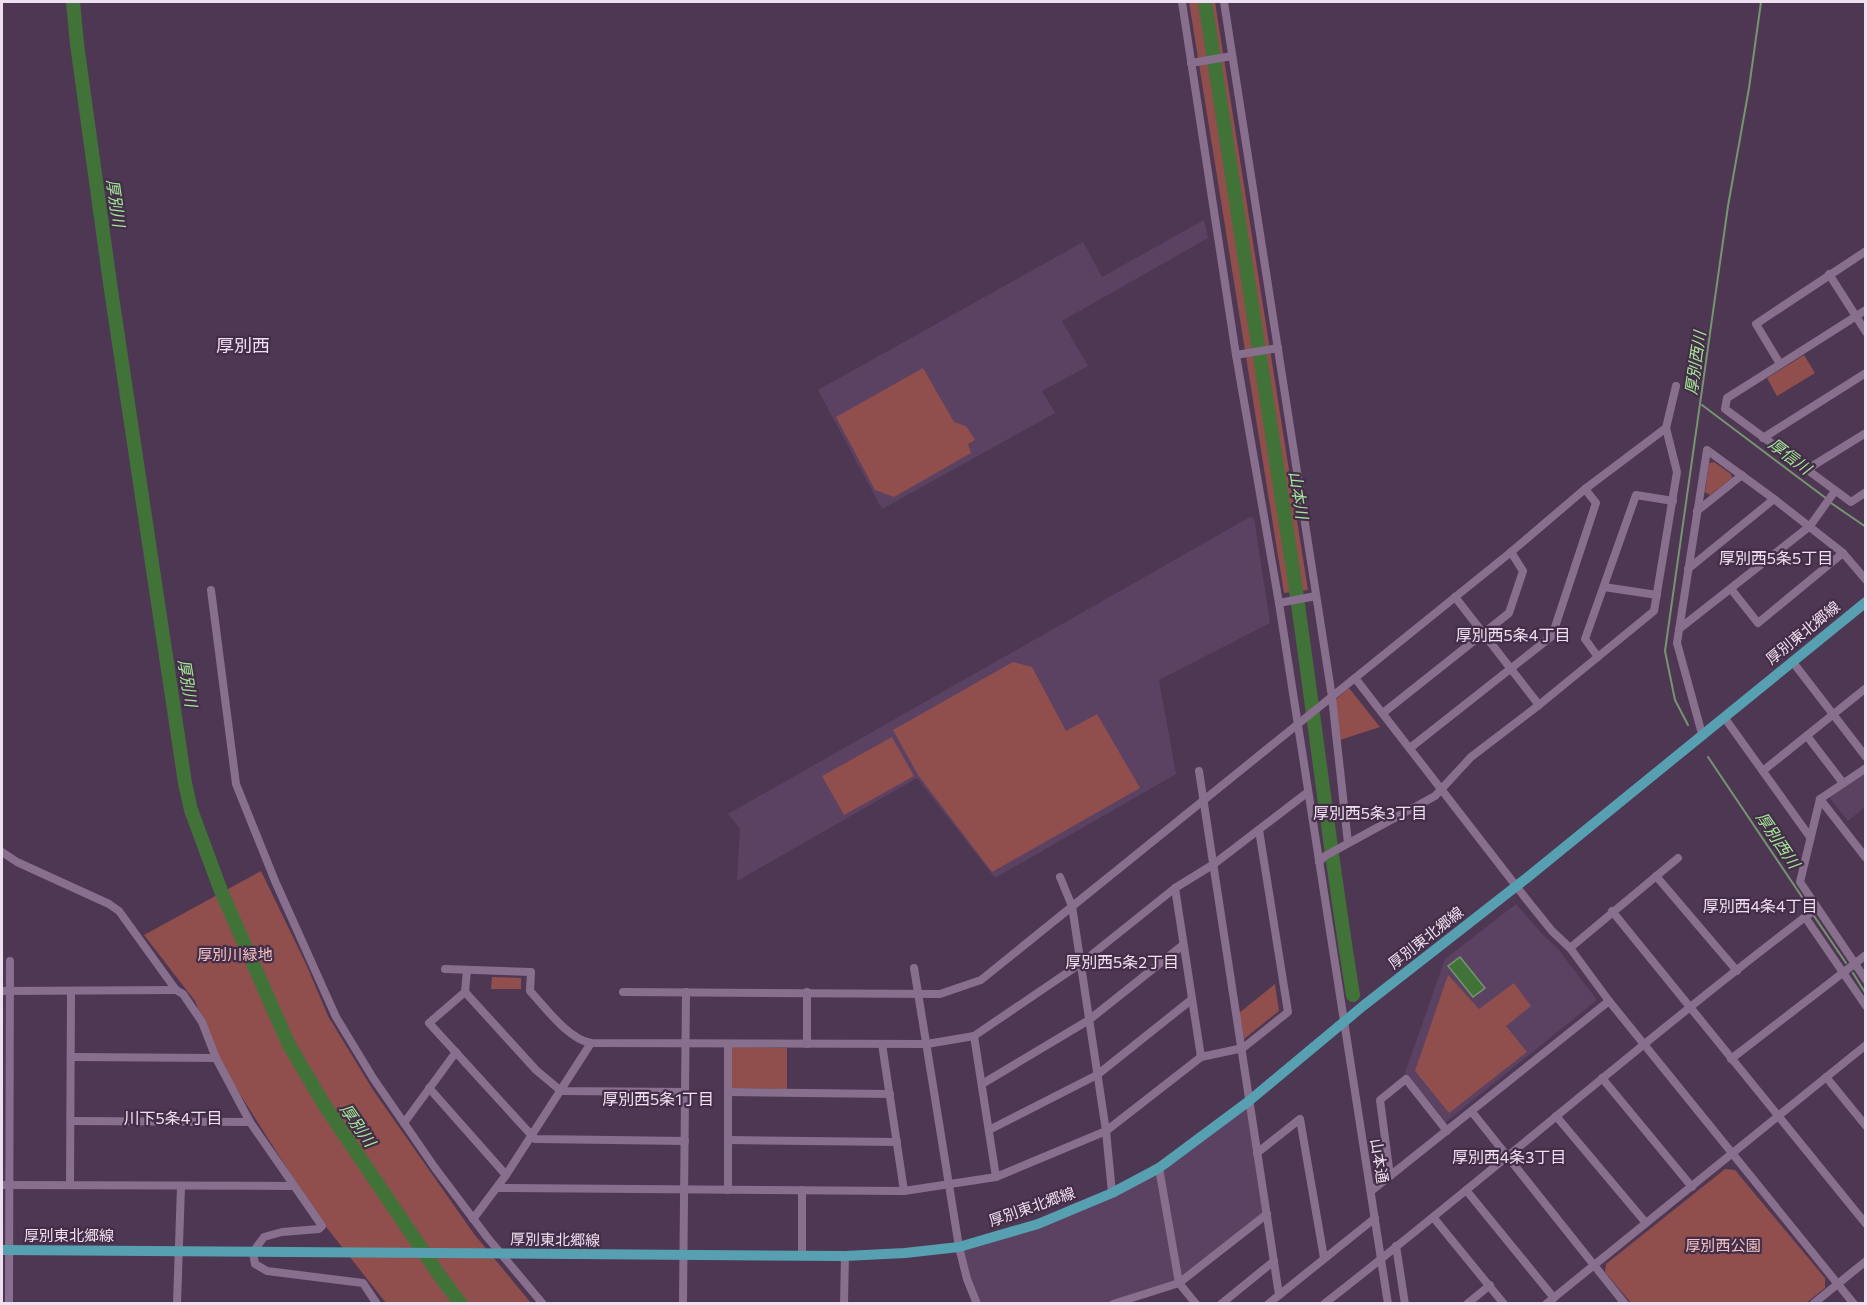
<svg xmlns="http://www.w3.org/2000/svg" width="1867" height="1305" viewBox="0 0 1867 1305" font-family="Commissioner,'Noto Sans JP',sans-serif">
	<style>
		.built { fill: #5c4262 }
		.green { fill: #904e4d }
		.water { fill: #417339; stroke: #759470; stroke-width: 1.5 }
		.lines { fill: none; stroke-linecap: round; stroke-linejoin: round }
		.stream { stroke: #759470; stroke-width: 2 }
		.river { stroke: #417339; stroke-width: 14 }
		.minor { stroke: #886f8d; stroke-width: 8 }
		.major { stroke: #56a0b1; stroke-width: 10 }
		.labels { text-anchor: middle; stroke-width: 4.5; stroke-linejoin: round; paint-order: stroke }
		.street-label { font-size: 15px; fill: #efe0f1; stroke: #442d48 }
		.park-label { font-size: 15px; fill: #f3c4c2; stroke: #442d48 }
		.water-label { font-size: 16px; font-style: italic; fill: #a3ea96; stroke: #442d48 }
		.neighbourhood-label { font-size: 16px; fill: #efe0f1; stroke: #442d48 }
		.quarter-label { font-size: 18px; fill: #efe0f1; stroke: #442d48 }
	</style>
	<rect width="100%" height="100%" fill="#4e3753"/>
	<!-- built -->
	<g class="built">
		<polygon points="1204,220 1208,238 1062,321 1088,366 1042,391 1055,413 882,509 818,390 1083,242 1102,277"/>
		<polygon points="1250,517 1254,518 1270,623 1159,680 1176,774 995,878 917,778 737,881 740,829 728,814"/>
		<polygon points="1865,771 1865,807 1848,821 1829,797"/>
		<polygon points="1516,904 1543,935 1558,949 1597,1000 1446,1122 1405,1073 1445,959"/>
		<polygon points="1249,1101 1267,1214 1179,1283 1113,1303 977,1303 959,1247 1112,1193"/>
	</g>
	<!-- green -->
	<g class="green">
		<polygon points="1189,2 1215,2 1308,590 1284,593"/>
		<polygon points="1804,355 1815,373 1777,396 1767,378"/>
		<polygon points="923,368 954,422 966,426 975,440 968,444 971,453 894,497 875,490 836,417"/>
		<polygon points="1714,462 1731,474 1732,478 1710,495 1705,492 1709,463"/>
		<polygon points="1013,662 1032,667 1066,731 1097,714 1140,788 992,872 918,775 893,730"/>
		<polygon points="1349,688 1380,727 1340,740 1334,701"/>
		<polygon points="892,737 914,776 844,815 822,776"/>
		<polygon points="261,871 306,964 328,1016 373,1090 474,1234 531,1303 386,1303 316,1214 222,1066 195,1001 144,935"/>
		<polygon points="1448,975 1479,1009 1514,983 1531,1006 1506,1026 1527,1052 1449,1113 1415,1071"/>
		<polygon points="492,977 521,978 521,989 491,989"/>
		<polygon points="1275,984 1279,1011 1244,1039 1239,1013"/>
		<polygon points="731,1047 787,1048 787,1089 731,1088"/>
		<polygon points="1725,1169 1735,1170 1825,1278 1825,1288 1806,1303 1631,1303 1605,1272 1606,1264"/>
	</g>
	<!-- water -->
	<polygon class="water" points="1460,957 1485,988 1473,997 1448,966"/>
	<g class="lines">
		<!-- stream -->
		<g class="stream">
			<polyline points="1702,405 1827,499"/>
			<polyline points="1831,503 1866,527"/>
			<polyline points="1688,725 1675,700 1665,651 1728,206 1749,88 1761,2"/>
			<polyline points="1708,757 1808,906"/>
			<polyline points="1814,916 1846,963"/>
			<polyline points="1853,973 1866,994"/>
		</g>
		<!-- river -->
		<g class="river">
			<polyline points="73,2 77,44 111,290 185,783 191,810 221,891 289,1045 325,1106 442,1279 461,1304"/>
			<path d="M1205 2C1234 191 1265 380 1293 570 1314 712 1330 854 1353 995"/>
		</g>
		<!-- minor -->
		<g class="minor">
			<polyline points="1182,2 1236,355 1279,603 1388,1304"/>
			<polyline points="1224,2 1332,697 1348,843"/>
			<polyline points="1191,63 1232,56"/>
			<polyline points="1829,274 1866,332"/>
			<polyline points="1866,310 1727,398 1725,409 1851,502 1866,492"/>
			<polyline points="1236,355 1278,348"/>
			<polyline points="1780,364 1756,324 1866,251"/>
			<polyline points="1763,438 1866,373"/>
			<polyline points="1806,470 1866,433"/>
			<polyline points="1697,511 1742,475"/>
			<polyline points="1688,569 1774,499"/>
			<polyline points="1604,587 1657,595"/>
			<polyline points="1731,589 1758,623 1843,553"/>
			<polyline points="211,590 236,784 275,881 336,1017 373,1078 435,1168 487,1237 543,1304"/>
			<polyline points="1455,597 1539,705"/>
			<polyline points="1279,603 1316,596"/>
			<polyline points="1679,629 1810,526 1835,491"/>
			<polyline points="1598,657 1585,639 1636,495 1673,501"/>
			<polyline points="1792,661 1866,757"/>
			<polyline points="1355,678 1527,900 1552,931 1570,948 1609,1001 1854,1304"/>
			<polyline points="1383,713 1509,613 1523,571 1511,552"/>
			<polyline points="1724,717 1810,837"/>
			<polyline points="1702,734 1677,643 1707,450 1774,499 1843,553 1866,580"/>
			<polyline points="1807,736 1843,783"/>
			<polyline points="1410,748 1552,636 1596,503 1585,489"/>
			<polyline points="1866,768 1820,799 1800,882 1866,980"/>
			<polyline points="1764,770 1866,688"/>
			<polyline points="1199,771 1279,1295"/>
			<polyline points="1820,799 1866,858"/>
			<polyline points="2,852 17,862 109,904 119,911 176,990 183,994 202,1022 216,1058 250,1122 322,1226 319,1229 282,1232 264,1237 253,1252 255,1264 267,1271 363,1283 377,1304"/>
			<polyline points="1319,862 1325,856 1435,796 1471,757 1539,705 1654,611 1677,472 1666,428 1676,386"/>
			<polyline points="1656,876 1737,971"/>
			<polyline points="1060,877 1072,906 1106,1131 1112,1193"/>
			<polyline points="1175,888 1201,1057"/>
			<polyline points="1612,911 1866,1224"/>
			<polyline points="1805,917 1866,1006"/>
			<polyline points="1570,948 1678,858"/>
			<polyline points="914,968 959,1247 967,1279 977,1304"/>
			<path d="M445 969 531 972 530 991C545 1007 568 1039 591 1043L927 1044 974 1036 1080 964 1175 888 1214 864 1308 792"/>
			<polyline points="2,991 176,990"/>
			<polyline points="465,992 467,970"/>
			<polyline points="623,992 940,994 981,980 1511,552 1585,489 1666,428"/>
			<polyline points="974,1036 996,1177"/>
			<polyline points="807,1044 807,992"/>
			<polyline points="882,1044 904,1191"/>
			<polyline points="71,1057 216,1058"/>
			<polyline points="1731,1059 1866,955"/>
			<polyline points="1826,1077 1866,1126"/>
			<polyline points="1602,1078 1692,1187"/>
			<polyline points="982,1084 1089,1020 1183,945"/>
			<polyline points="429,1088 506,1175"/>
			<polyline points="728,1092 890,1094"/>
			<polyline points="1472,1112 1625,1304"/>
			<polyline points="1556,1116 1646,1223"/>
			<polyline points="71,1121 250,1122"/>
			<polyline points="404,1123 456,1052"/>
			<polyline points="989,1130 1097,1075 1191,1000"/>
			<polyline points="728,1140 897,1142"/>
			<polyline points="685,1141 535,1139 429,1023 465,992 536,1070 561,1091 685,1092"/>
			<polyline points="1257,1153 1300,1119 1324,1258"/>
			<polyline points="1159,1168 1179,1283 1196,1304"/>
			<polyline points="1390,1176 1380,1100 1406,1079 1447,1131"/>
			<polyline points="2,1185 293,1186"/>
			<polyline points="70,1185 71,991"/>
			<polyline points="497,1188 904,1191 996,1177 1106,1131 1201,1057 1243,1048 1288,1012 1259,830"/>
			<polyline points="728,1190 728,1044"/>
			<polyline points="1466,1190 1554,1298"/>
			<polyline points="1371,1191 1609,1001"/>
			<polyline points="1433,1217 1504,1304"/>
			<polyline points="473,1219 506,1175 591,1043"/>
			<polyline points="1396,1246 1405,1304"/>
			<polyline points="802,1256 802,1190"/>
			<polyline points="9,1304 10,961"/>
			<polyline points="177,1304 181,1186"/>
			<polyline points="683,1304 686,992"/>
			<polyline points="844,1304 845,1256"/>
			<polyline points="1113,1304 1179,1283 1267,1214"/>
			<polyline points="1221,1304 1274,1261"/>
			<polyline points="1268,1304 1375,1218"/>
			<path d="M1324 1304C1491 1174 1649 1035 1817 908"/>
			<polyline points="1467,1304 1490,1285"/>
			<polyline points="1546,1304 1866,1045"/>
			<polyline points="1813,1304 1866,1261"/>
		</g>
		<!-- major -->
		<polyline class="major" points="2,1250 845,1256 905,1253 959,1247 1038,1224 1112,1193 1159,1168 1249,1101 1363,1006 1528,877 1866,602"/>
	</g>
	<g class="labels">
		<!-- street labels -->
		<g class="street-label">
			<text transform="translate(1803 633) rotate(-39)" y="5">厚別東北郷線</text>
			<text transform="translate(1426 938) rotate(-38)" y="5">厚別東北郷線</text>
			<text transform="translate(1379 1161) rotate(81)" y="5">山本通</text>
			<text transform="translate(1032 1207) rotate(-19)" y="5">厚別東北郷線</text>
			<text x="69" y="1241">厚別東北郷線</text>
			<text transform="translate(555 1240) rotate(1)" y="5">厚別東北郷線</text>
		</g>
		<!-- park labels -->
		<g class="park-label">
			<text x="235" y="960">厚別川緑地</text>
			<text x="1723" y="1251">厚別西公園</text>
		</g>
		<!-- water labels -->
		<g class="water-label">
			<text transform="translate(116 203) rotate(82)" y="6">厚別川</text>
			<text transform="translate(1695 363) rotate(-82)" y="6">厚別西川</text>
			<text transform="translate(1790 456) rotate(37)" y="6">厚信川</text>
			<text transform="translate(1299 495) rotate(81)" y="6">山本川</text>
			<text transform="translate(188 683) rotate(81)" y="6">厚別川</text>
			<text transform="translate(1778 840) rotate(56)" y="6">厚別西川</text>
			<text transform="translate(358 1125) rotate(55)" y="6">厚別川</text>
		</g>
		<!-- neighbourhood labels -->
		<g class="neighbourhood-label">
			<text x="1776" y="564">厚別西5条5丁目</text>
			<text x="1513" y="641">厚別西5条4丁目</text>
			<text x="1370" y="819">厚別西5条3丁目</text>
			<text x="1760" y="912">厚別西4条4丁目</text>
			<text x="1122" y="968">厚別西5条2丁目</text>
			<text x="658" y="1105">厚別西5条1丁目</text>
			<text x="173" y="1124">川下5条4丁目</text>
			<text x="1509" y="1163">厚別西4条3丁目</text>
		</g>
		<!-- quarter labels -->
		<g class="quarter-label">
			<text x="243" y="352">厚別西</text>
		</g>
	</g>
	<!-- border -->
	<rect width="1867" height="1305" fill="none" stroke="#efe0f1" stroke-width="6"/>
</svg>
